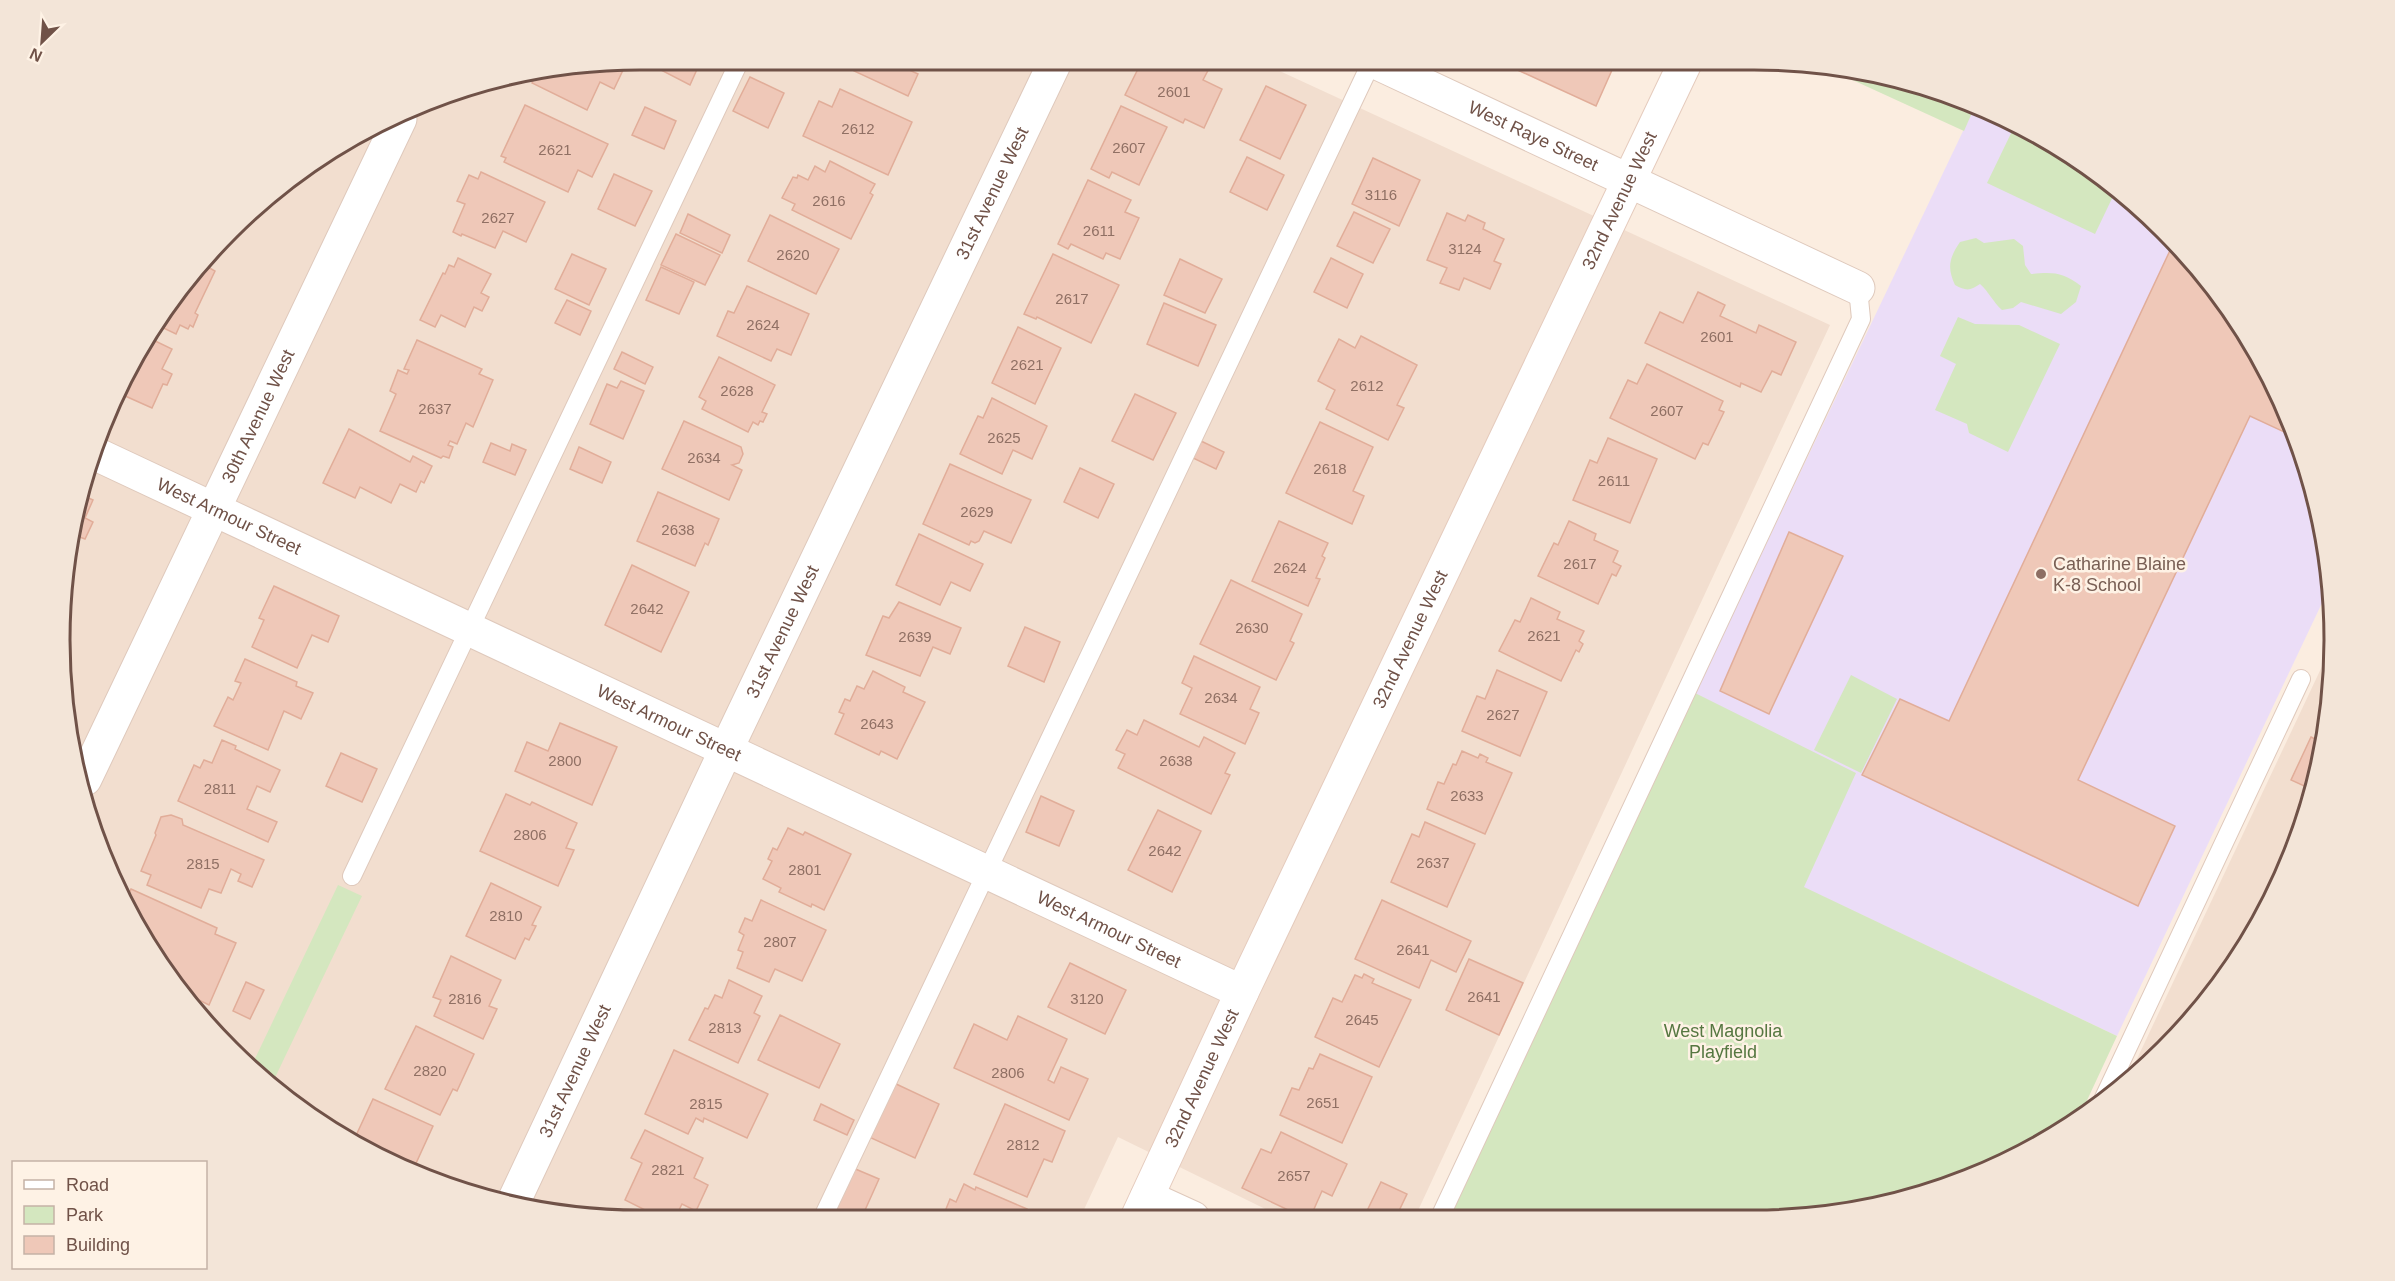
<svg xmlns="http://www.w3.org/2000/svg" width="2395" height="1281" viewBox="0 0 2395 1281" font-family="Helvetica,sans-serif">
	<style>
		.residential { fill: #f2decf }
		.education { fill: #ebddf7 }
		.green { fill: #d4e7bf }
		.building { fill: #efc8b8; stroke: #e1ad99; stroke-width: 1.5 }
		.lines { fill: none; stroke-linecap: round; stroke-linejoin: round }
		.lane-casing { stroke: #dfc9bc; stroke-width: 20 }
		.street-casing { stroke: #dfc9bc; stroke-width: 35 }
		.secondary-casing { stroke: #e5cbbd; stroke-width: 35 }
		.lane { stroke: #fff; stroke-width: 18 }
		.street { stroke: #fff; stroke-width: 33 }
		.secondary { stroke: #fff; stroke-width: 33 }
		.education-dot { fill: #8d6e63; stroke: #fef2e5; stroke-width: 2 }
		.labels { text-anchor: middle; stroke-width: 5; stroke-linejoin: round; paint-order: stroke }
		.number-label { font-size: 15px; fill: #907064 }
		.street-label { font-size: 18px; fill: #705248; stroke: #fef2e5 }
		.education-label { font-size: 18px; fill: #785e54; stroke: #fef2e5; text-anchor: start }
		.park-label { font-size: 18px; fill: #567741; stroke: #fef2e5 }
		.rim { fill: none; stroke: #705248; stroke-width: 3 }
	</style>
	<rect width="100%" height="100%" fill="#fbede0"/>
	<!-- residential -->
	<g class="residential">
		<polygon points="641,60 1258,61 1830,325 1415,1217 1284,1218 1118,1137 1080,1218 603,1220 490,1201 383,1161 287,1101 204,1023 104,863 61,679 80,491 158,318 287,180 454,91"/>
		<polygon points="2333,643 2334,679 2315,791 2275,898 2191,1024 2128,1078"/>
	</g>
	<!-- education -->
	<polygon class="education" points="1975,106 2012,120 2108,180 2191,258 2257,351 2304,454 2330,565 2331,584 2117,1036 1803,887 1695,693"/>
	<!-- green -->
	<g class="green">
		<polygon points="1822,66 1905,80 1975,106 1964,131"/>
		<polygon points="2016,123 2108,180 2117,188 2095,234 1987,183"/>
		<path d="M1976 238 1984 243 2014 239 2023 246 2025 265 2031 274C2053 272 2063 272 2081 286L2076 302 2061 314 2021 302 2013 308 2002 310C1993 302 1989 292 1980 284 1970 291 1966 291 1955 285 1947 268 1949 258 1960 242Z"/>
		<polygon points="1958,317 1975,324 2019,325 2060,344 2008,452 1969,433 1967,424 1935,410 1956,364 1940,356"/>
		<polygon points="1851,675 1897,699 1861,773 1814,750"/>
		<polygon points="1695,693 1856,773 1804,887 2117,1036 2076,1124 1976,1177 1831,1216 1448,1217"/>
		<polygon points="338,885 362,896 271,1086 251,1067"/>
	</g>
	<!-- building -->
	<g class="building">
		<polygon points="661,60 684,60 698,67 690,85 657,68"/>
		<polygon points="859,60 914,60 909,70 918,74 908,96 854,71"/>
		<polygon points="1142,61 1213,61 1203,80 1222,89 1204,128 1185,119 1183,123 1125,95"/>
		<polygon points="1498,61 1616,61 1596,106"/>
		<polygon points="617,64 624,68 614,89 600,82 587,110 532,83 535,77"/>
		<polygon points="750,77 784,93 768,128 733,111"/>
		<polygon points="1266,86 1306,105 1280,159 1240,140"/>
		<polygon points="840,89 912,122 888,175 803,136 819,101 832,107"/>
		<polygon points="525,105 608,144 592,177 578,170 568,192 504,162 506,158 501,156"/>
		<polygon points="1121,106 1167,127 1139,185 1112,172 1109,178 1091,169"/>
		<polygon points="645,107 676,121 664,149 632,135"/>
		<polygon points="1247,157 1284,175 1267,210 1230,192"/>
		<polygon points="1373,158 1420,180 1399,226 1352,204"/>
		<polygon points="830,161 875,184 870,193 873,195 851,239 792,210 795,204 782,198 793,177 797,178 798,175 808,180 815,166 825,172"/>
		<polygon points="481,172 545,202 526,242 503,231 495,248 462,234 461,236 453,232 465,204 457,201 469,175 478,179"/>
		<polygon points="614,174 652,191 635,226 598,209"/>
		<polygon points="1088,180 1131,200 1125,212 1139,218 1120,259 1106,253 1103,259 1071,244 1068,249 1058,244"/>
		<polygon points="1354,212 1390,229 1373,263 1337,246"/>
		<polygon points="1447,213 1465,221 1468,215 1485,223 1483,229 1504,239 1494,261 1501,264 1490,289 1464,278 1459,290 1440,283 1447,268 1427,260"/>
		<polygon points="688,214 730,235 722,253 680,233"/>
		<polygon points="770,215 839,249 816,294 748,261"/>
		<polygon points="676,234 720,255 705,285 661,265"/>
		<polygon points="2174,242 2191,258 2257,351 2297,438 2250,416 2078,780 2175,826 2138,906 1862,775 1900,699 1949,721"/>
		<polygon points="572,254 606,269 589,305 555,289"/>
		<polygon points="1053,254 1119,285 1091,343 1037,317 1036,319 1024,314"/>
		<polygon points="458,258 491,274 481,293 489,297 482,311 474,307 465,327 441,315 435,327 420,320 443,273 445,274 449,265 454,267"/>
		<polygon points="1331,258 1363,274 1347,308 1314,292"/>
		<polygon points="1180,259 1222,279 1205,313 1164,295"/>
		<polygon points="206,266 215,271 195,313 198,315 193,327 190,325 188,329 180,325 176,334 155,324 158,318"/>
		<polygon points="661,267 694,282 679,314 646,300"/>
		<polygon points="747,286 809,314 791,355 777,349 771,361 717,336 728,311 734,313"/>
		<polygon points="1698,292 1725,305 1720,316 1756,333 1759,325 1796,342 1781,375 1772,371 1761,392 1741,383 1740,387 1645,343 1660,312 1683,323"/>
		<polygon points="567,300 591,311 580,335 555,323"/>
		<polygon points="1164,303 1216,325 1198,366 1147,344"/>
		<polygon points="1018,327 1061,348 1035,404 992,383"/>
		<polygon points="1361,336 1417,365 1397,405 1404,408 1388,440 1326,409 1335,390 1318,381 1339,339 1355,348"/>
		<polygon points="149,338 172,349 162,369 172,374 167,385 163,384 152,408 123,395"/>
		<polygon points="417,340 482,369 479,374 493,380 473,427 466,423 457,444 450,441 448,445 453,447 449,458 443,456 441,458 380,431 396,394 390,391 398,370 407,374 409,370 404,369"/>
		<polygon points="622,352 653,367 645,384 614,369"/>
		<polygon points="719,357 775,385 762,412 767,414 763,422 760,421 758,425 753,422 748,432 702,409 706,401 699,397"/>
		<polygon points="1647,364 1723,401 1719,410 1724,412 1708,445 1703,443 1695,459 1610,418 1628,380 1637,384"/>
		<polygon points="621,381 644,391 623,439 590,424 607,384 617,388"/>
		<polygon points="1135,394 1176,413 1153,460 1112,441"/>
		<polygon points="992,398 1047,426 1032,459 1013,450 1002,474 960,454 978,416 983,418"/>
		<polygon points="684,421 741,447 743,454 739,463 732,465 742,470 729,500 662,469"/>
		<polygon points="1320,422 1373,447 1353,491 1364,496 1352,524 1286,493"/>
		<polygon points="349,429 410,462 413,456 432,466 424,483 421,481 416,492 400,484 391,503 360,487 355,498 323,483"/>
		<polygon points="1608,438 1657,459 1630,523 1573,500 1590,460 1597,463"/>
		<polygon points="1201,441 1224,452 1216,469 1193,458"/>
		<polygon points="491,443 510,451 512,444 526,450 515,475 483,462"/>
		<polygon points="579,447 611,462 602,483 570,469"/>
		<polygon points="950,464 1031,500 1011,543 984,531 979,541 975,543 971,541 969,545 923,524"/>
		<polygon points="1080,468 1114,484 1098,518 1064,502"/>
		<polygon points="658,492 719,519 708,545 705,543 695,566 637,541"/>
		<polygon points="79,494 93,500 85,518 93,522 85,539 77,536 75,540"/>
		<polygon points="1279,521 1328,543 1322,556 1325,558 1316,578 1320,579 1308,606 1252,581"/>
		<polygon points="1569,521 1596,534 1594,540 1618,551 1613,562 1621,566 1616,576 1612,574 1598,604 1538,576 1554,543 1558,545"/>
		<polygon points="1789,532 1843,556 1769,714 1720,691"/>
		<polygon points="919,534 983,564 970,591 951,582 940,605 896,585"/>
		<polygon points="632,565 689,592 661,652 605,625"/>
		<polygon points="1231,580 1302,614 1290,641 1294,643 1276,680 1200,644"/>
		<polygon points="274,586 339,616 328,642 312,635 297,668 252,647 264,620 259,618"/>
		<polygon points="1531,598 1560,612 1557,619 1584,631 1579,641 1583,644 1579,652 1576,650 1561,681 1499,651 1515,620 1520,622"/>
		<polygon points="899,602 961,628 950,654 933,647 920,676 866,655 883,616 889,618"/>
		<polygon points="1025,627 1060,642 1044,682 1008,666"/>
		<polygon points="1194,656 1260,687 1250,709 1259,713 1245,744 1180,714 1192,688 1182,683"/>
		<polygon points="245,659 297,682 296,686 313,693 301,719 284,711 268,750 214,726 228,697 233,700 241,683 235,681"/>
		<polygon points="1497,670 1547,692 1520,756 1462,731 1477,696 1485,699"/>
		<polygon points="873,671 905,687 903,692 925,702 897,759 881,751 879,755 835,734 844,714 839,712 845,699 850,701 857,686 864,689"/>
		<polygon points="1144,720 1199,747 1204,737 1235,753 1225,773 1230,775 1211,814 1118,768 1125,754 1116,750 1127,730 1137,735"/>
		<polygon points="560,723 617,747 592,805 515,771 527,742 548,751"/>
		<polygon points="2311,737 2323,743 2315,791 2291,780"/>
		<polygon points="222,740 236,746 235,749 280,770 270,792 257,786 247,809 277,822 268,842 178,801 194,765 200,768 204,760 212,763"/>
		<polygon points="1462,751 1478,758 1480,754 1488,758 1486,762 1512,773 1485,834 1427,809 1438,782 1444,784 1453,764 1456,765"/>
		<polygon points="341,753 377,769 362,802 326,786"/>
		<polygon points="506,794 530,805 532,802 577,823 566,848 574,850 558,886 480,851"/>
		<polygon points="1041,796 1074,811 1059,846 1026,832"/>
		<polygon points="1158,810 1201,831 1172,892 1128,870"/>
		<polygon points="171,815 182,819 183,825 264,860 252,887 238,881 241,874 231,869 221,893 209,889 201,908 147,885 151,875 141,871 156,835 155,833 161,817"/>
		<polygon points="1425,822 1475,844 1447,907 1391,882 1412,834 1419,837"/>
		<polygon points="788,828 803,835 805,832 851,854 824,910 812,904 811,907 779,892 781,888 763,879 772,861 768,859 773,848 777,850"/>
		<polygon points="491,883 541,907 532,925 536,926 529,940 525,938 515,959 466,936"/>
		<polygon points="131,889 217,928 215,934 236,943 209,1005 195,998 192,1003 127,899"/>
		<polygon points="761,900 826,930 802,981 775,969 769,982 737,968 743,952 738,950 744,935 739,932 745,918 752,921"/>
		<polygon points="1382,900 1471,941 1456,972 1431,960 1419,988 1355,959"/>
		<polygon points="451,956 501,980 489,1006 497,1009 483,1039 434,1016 441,1000 433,997"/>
		<polygon points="1469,959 1523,983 1499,1035 1446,1010"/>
		<polygon points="1070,963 1126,990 1105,1034 1048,1007"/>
		<polygon points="1364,974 1374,979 1372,983 1411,1000 1379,1067 1315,1037 1333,998 1342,1002 1355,975 1362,978"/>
		<polygon points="729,980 762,996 754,1013 760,1016 738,1063 689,1040 705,1008 708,1009 715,995 722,998"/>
		<polygon points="246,982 264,990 250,1019 233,1011"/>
		<polygon points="780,1015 840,1044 819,1088 758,1060"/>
		<polygon points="1018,1016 1067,1039 1048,1080 1054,1083 1061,1067 1088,1079 1069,1120 954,1068 974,1024 1007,1040"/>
		<polygon points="416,1026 474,1054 457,1091 453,1089 440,1115 385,1089"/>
		<polygon points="674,1050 768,1094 747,1138 704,1118 703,1122 696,1118 688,1134 645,1114"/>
		<polygon points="1320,1054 1372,1077 1342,1143 1280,1115 1292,1088 1299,1090 1309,1068 1313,1069"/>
		<polygon points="894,1083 939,1104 915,1158 869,1137"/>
		<polygon points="373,1099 433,1126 412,1172 383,1161 353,1142"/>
		<polygon points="821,1104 854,1120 847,1135 814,1120"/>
		<polygon points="1005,1104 1065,1131 1052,1162 1044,1159 1027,1197 974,1174"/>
		<polygon points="645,1130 703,1158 694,1178 708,1185 696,1211 682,1204 674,1220 665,1220 625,1200 642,1163 631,1158"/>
		<polygon points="1281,1132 1347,1164 1332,1196 1322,1191 1310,1218 1305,1218 1242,1188 1261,1149 1271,1153"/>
		<polygon points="853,1168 879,1179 861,1219 853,1219 834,1211"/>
		<polygon points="1381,1182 1407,1194 1396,1217 1364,1217"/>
		<polygon points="964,1184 975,1190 976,1187 1027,1209 1023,1218 942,1219 950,1199 956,1202"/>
		<polygon points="613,1211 634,1220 609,1220"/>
	</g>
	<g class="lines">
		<!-- lane casing -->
		<g class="lane-casing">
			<g id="lane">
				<polyline points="352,876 740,60"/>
				<polyline points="2102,1102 2301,679"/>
				<polyline points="1440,1217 1861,319 1858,288"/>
				<polyline points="822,1219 1372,61"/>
			</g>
		</g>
		<!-- street casing -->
		<g class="street-casing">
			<g id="street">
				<path id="s1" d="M1373 61 1858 288"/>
				<path id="s2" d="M96 454 1242 992"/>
				<path id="s3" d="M85 779 400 119"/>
				<polyline points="1147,1197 1193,1218"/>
				<path id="s4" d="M512 1205 726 750 1056 60"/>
			</g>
		</g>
		<!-- secondary casing -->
		<g class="secondary-casing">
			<g id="secondary">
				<path id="s5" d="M1137 1218 1242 992 1686 61"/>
			</g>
		</g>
		<!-- lane -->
		<use href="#lane" class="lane"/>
		<!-- street -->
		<use href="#street" class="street"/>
		<!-- secondary -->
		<use href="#secondary" class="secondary"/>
	</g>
	<!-- markers -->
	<circle class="education-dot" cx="2041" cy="574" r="6"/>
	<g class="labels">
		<!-- number labels -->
		<g class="number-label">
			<text x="1174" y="97">2601</text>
			<text x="858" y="134">2612</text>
			<text x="1129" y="153">2607</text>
			<text x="555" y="155">2621</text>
			<text x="1381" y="200">3116</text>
			<text x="829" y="206">2616</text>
			<text x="498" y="223">2627</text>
			<text x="1099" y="236">2611</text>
			<text x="1465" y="254">3124</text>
			<text x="793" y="260">2620</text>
			<text x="1072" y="304">2617</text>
			<text x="763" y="330">2624</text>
			<text x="1717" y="342">2601</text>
			<text x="1027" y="370">2621</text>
			<text x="1367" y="391">2612</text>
			<text x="737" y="396">2628</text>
			<text x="435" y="414">2637</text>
			<text x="1667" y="416">2607</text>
			<text x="1004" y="443">2625</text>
			<text x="704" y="463">2634</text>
			<text x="1330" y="474">2618</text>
			<text x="1614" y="486">2611</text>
			<text x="977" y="517">2629</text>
			<text x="678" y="535">2638</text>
			<text x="1580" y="569">2617</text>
			<text x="1290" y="573">2624</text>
			<text x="647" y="614">2642</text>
			<text x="1252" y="633">2630</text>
			<text x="1544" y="641">2621</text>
			<text x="915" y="642">2639</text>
			<text x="1221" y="703">2634</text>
			<text x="1503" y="720">2627</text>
			<text x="877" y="729">2643</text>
			<text x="565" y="766">2800</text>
			<text x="1176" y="766">2638</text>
			<text x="220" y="794">2811</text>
			<text x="1467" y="801">2633</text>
			<text x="530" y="840">2806</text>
			<text x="1165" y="856">2642</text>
			<text x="1433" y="868">2637</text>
			<text x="203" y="869">2815</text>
			<text x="805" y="875">2801</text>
			<text x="506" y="921">2810</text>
			<text x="780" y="947">2807</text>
			<text x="1413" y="955">2641</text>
			<text x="1484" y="1002">2641</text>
			<text x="465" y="1004">2816</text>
			<text x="1087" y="1004">3120</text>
			<text x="1362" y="1025">2645</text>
			<text x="725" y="1033">2813</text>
			<text x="430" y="1076">2820</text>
			<text x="1008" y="1078">2806</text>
			<text x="1323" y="1108">2651</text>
			<text x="706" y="1109">2815</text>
			<text x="1023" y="1150">2812</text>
			<text x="668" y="1175">2821</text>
			<text x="1294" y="1181">2657</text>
		</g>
		<!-- street labels -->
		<g class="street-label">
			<text dy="6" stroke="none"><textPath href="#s1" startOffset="177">West Raye Street</textPath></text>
			<text dy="6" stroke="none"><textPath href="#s4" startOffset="1120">31st Avenue West</textPath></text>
			<text dy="6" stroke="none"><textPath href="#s5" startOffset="1126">32nd Avenue West</textPath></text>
			<text dy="6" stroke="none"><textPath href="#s3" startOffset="402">30th Avenue West</textPath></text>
			<text dy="6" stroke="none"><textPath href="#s2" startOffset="147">West Armour Street</textPath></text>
			<text dy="6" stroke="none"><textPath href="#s4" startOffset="634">31st Avenue West</textPath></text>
			<text dy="6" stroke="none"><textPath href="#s5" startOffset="640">32nd Avenue West</textPath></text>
			<text dy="6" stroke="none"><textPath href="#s2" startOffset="633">West Armour Street</textPath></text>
			<text dy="6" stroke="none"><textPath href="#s2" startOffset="1119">West Armour Street</textPath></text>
			<text dy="6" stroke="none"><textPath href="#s4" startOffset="148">31st Avenue West</textPath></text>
			<text dy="6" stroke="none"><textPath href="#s5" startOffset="154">32nd Avenue West</textPath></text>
		</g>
		<!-- education labels -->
		<g class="education-label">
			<text x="2053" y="570">Catharine Blaine<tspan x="2053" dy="21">K-8 School</tspan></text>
		</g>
		<!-- park labels -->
		<g class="park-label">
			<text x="1723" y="1037">West Magnolia<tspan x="1723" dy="21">Playfield</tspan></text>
		</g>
	</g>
	<!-- crop -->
	<path d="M0 0H2395V1281H0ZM640 70H1754A570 570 0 0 1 2324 640V640A570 570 0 0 1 1754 1210H640A570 570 0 0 1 70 640V640A570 570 0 0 1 640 70Z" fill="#f3e5d8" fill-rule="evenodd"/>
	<path class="rim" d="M640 70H1754A570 570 0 0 1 2324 640V640A570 570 0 0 1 1754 1210H640A570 570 0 0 1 70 640V640A570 570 0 0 1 640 70Z"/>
	<!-- legend -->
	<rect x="12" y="1161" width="195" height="108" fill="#fef2e5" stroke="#c5b2a6" stroke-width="1.5"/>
	<rect x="24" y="1180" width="30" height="9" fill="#ffffff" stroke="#c5b2a6" stroke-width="1.5"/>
	<text x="66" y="1191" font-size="18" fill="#705248">Road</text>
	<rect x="24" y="1206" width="30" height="18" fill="#d4e7bf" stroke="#c5b2a6" stroke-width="1.5"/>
	<text x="66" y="1221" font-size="18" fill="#705248">Park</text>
	<rect x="24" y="1236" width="30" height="18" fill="#efc8b8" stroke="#c5b2a6" stroke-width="1.5"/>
	<text x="66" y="1251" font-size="18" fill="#705248">Building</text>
	<!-- north arrow -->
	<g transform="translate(42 42) rotate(205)" stroke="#fef2e5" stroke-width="4.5" paint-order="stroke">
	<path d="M0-4.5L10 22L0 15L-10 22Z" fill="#705248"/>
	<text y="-9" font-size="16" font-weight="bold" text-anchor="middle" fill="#705248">N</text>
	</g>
</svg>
